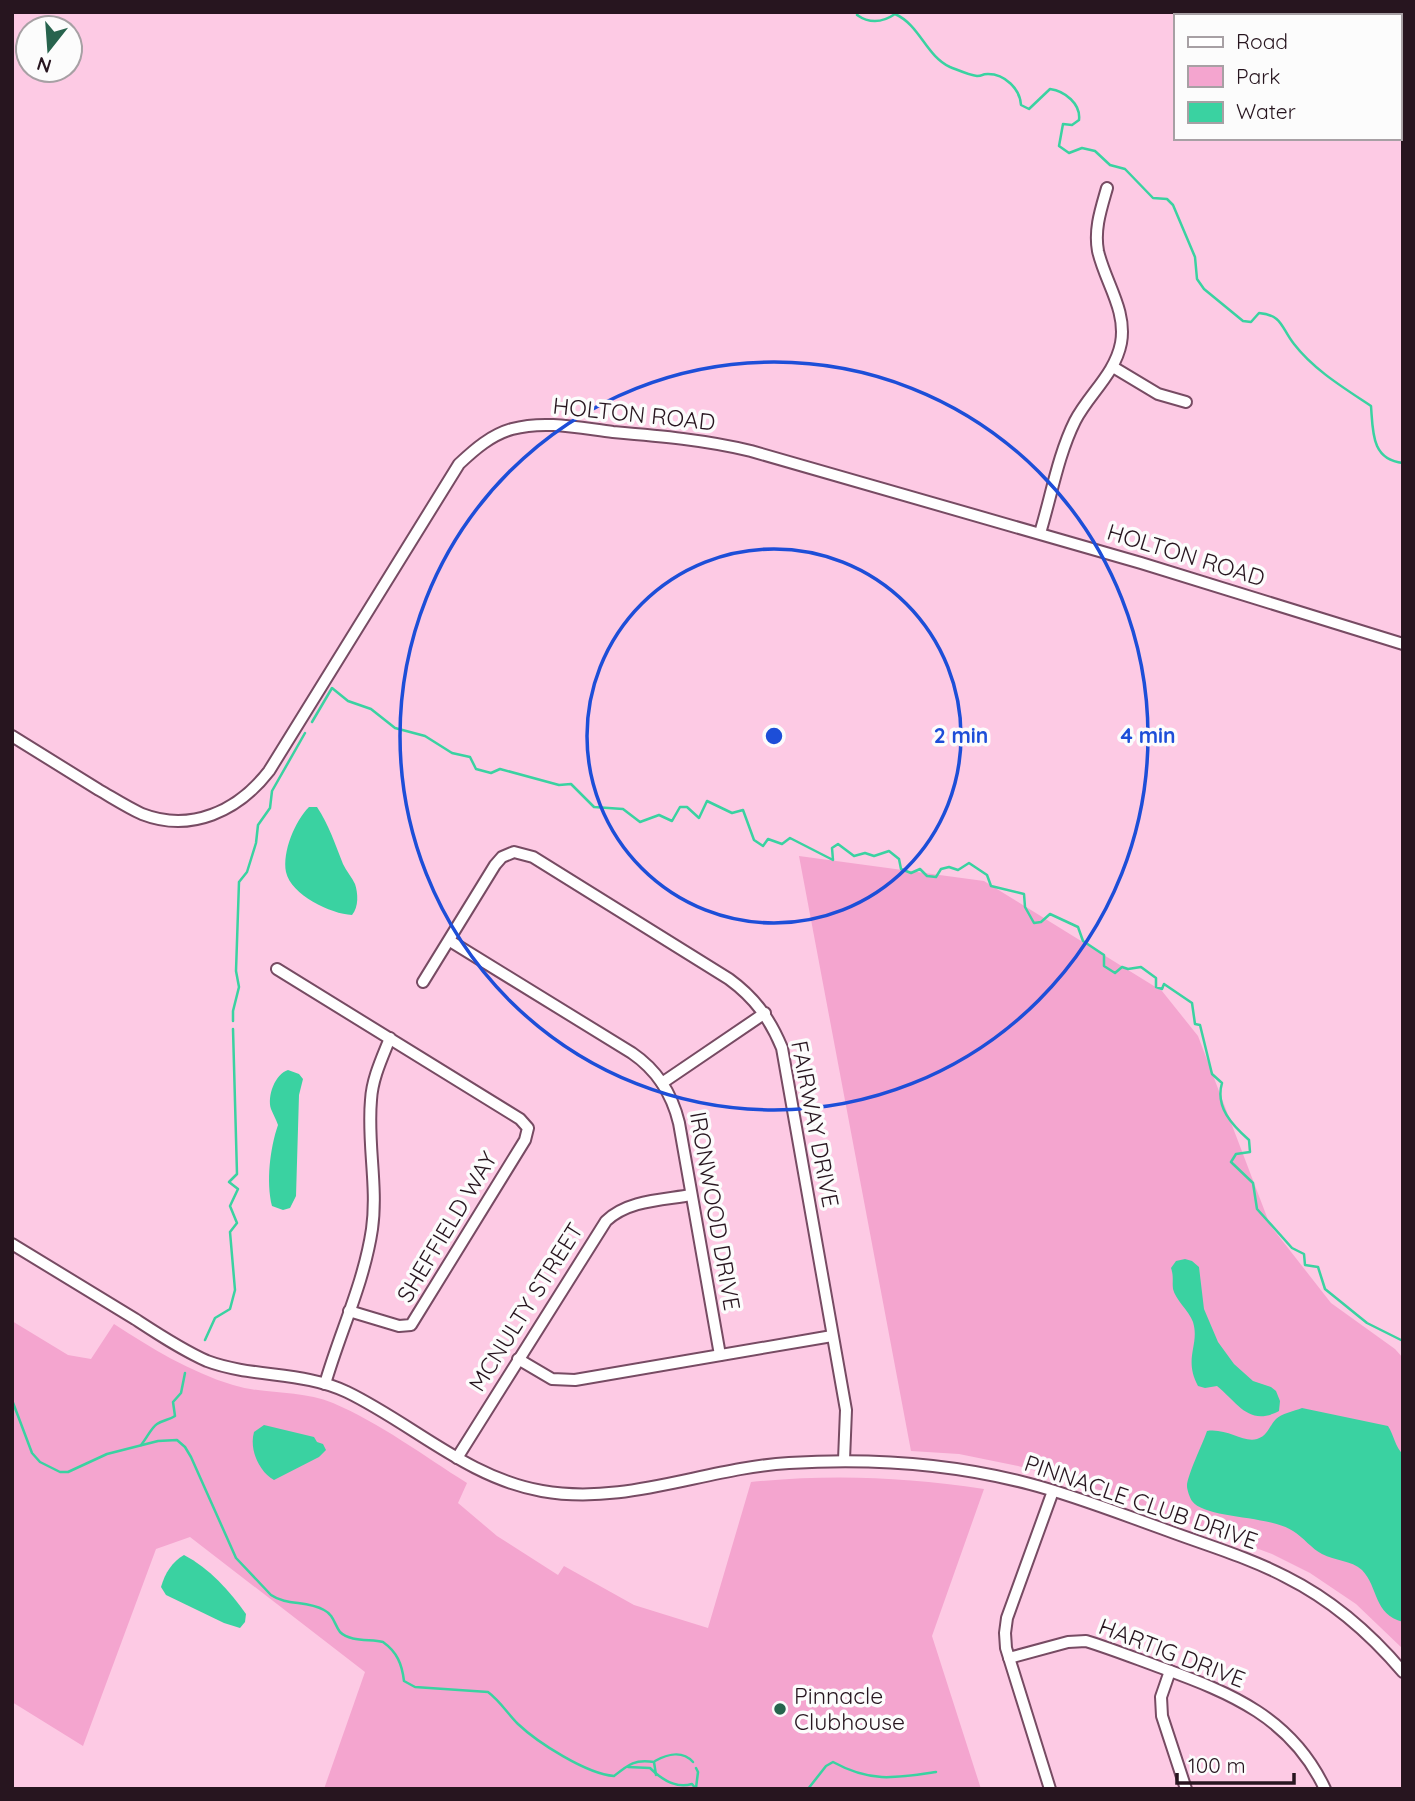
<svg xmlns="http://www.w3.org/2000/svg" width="1415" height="1801" viewBox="0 0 1415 1801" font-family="Quicksand,sans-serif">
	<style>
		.green { fill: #f4a5cf }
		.water { fill: #3ad2a1 }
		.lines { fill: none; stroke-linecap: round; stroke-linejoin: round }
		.stream { stroke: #3ad2a1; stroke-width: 2.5 }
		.minor-casing { stroke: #774b63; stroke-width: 14 }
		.minor { stroke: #fff; stroke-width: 10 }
		.ring { fill: none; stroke: #1d4ed8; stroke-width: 3.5 }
		.poi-dot { fill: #27634d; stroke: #fcfcfc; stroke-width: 2.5 }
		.labels { text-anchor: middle; stroke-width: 7; stroke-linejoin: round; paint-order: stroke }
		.street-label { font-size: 23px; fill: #27151f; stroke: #fcfcfc }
		.poi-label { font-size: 23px; fill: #27151f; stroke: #fcfcfc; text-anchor: start }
		.centre { fill: #1d4ed8; stroke: #fcfcfc; stroke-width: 3.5 }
		.ring-label { font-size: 21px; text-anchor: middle; font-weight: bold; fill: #1d4ed8; stroke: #fcfcfc; stroke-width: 7; stroke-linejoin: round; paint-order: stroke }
	</style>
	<rect width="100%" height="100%" fill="#fdcae4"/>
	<!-- green -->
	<g class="green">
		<polygon points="799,856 984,881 1162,991 1198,1036 1270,1225 1331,1303 1395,1349 1403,1358 1403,1649 1356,1604 1310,1573 1272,1554 1083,1484 1018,1466 959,1454 911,1451"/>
		<path d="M12 1321 68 1355 91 1359 114 1324C151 1348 190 1372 233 1385 266 1395 301 1390 333 1403 380 1423 424 1456 467 1483L458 1503 497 1536 558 1575 564 1566 634 1605 708 1628 751 1482C833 1474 903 1477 984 1489L932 1636 981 1789H324L365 1672 190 1537 156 1549 83 1746 12 1702Z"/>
	</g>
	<!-- water -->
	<g class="water">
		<path d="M309 807H317C329 825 335 844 343 864 346 871 352 877 355 884 358 893 359 907 352 915 331 914 291 895 286 872 282 852 295 821 309 807Z"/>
		<path d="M288 1070 299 1074 303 1079 299 1095 296 1196 290 1208 283 1210 272 1206C266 1182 270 1148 278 1125 276 1119 273 1114 271 1109 267 1096 275 1074 288 1070Z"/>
		<path d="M1185 1259 1192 1261 1199 1267 1204 1309 1218 1342 1234 1364 1253 1381 1271 1387 1276 1391 1280 1401 1279 1411C1249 1427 1238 1403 1217 1386L1205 1388 1198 1386C1183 1358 1200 1345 1193 1322 1189 1311 1175 1299 1173 1289 1172 1281 1174 1277 1171 1268L1176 1261Z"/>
		<path d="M1302 1408 1388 1426C1394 1435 1395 1447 1403 1454V1622C1373 1614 1379 1588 1362 1570 1351 1560 1335 1561 1322 1554 1312 1549 1303 1537 1293 1531 1269 1515 1205 1519 1192 1501 1190 1498 1187 1490 1187 1486 1187 1476 1203 1443 1207 1431 1227 1428 1243 1443 1257 1439 1268 1436 1269 1426 1276 1419 1281 1414 1294 1411 1302 1408Z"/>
		<path d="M264 1425 314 1437 317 1442 323 1444 326 1450 319 1457 274 1480C259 1472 249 1449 254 1432Z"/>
		<path d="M184 1555C209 1568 230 1591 246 1614L245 1622 240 1628 224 1623 166 1595 161 1587C165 1573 172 1562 184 1555Z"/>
	</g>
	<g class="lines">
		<!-- stream -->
		<g class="stream">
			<path d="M858 12 857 15C870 24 882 23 895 14 920 25 926 56 950 67 958 70 969 75 977 76 984 76 980 74 988 74 1005 74 1020 89 1021 105L1029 109 1050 89C1065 91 1081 104 1079 120L1072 125 1063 124 1059 146 1069 153 1082 148 1095 151 1110 165 1125 169 1153 198 1167 199 1173 205 1195 257 1197 279 1204 289 1243 321 1251 322 1259 313C1283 315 1281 328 1294 344 1314 370 1344 388 1371 406 1373 431 1371 460 1403 463"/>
			<path d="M312 722 332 688 348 701 371 709 395 728 425 736 452 753 470 757 476 769 491 773 500 769 559 785 571 784 594 807 623 809 640 822 659 815 672 821 680 807H687L699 818 707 801 732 813 743 810 754 840 763 846 768 839 782 844 790 838 833 860 832 848 838 844 854 856 865 853 874 856 889 851 899 859 901 869 911 873 920 869 927 876 936 877 941 869 949 867 958 870 969 863 987 875 991 886 1024 894 1025 907 1034 923 1041 922 1050 914 1078 927 1083 941 1104 955V966L1115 973 1122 967 1128 969 1141 967 1156 978V987L1162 989 1164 984 1192 1003 1195 1024 1200 1025 1212 1074 1222 1083C1215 1107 1232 1125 1249 1140L1250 1152 1236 1154 1231 1162 1253 1183 1257 1209 1292 1248 1304 1254 1305 1265 1318 1267 1325 1289 1367 1323 1403 1341"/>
			<polyline points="233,1021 233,1011 239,987 236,971 239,882 247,872 256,843 258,825 270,808 272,791 305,733"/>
			<polyline points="205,1340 215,1318 230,1309 235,1290 230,1232 237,1223 230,1206 238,1189 229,1182 237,1174 233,1029"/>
			<path d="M12 1400 32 1453 40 1462 60 1472H68L107 1454 158 1441 177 1440 185 1447 191 1457 236 1558 271 1595C287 1606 307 1600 324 1610 334 1615 334 1624 340 1632 350 1642 370 1639 383 1642 397 1652 402 1664 404 1681L415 1687 488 1692C500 1701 508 1714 518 1724 538 1743 587 1774 614 1776 629 1764 635 1759 654 1762L656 1775"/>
			<path d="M141 1445C147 1438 151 1428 157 1424 163 1420 169 1420 175 1416L173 1402 181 1393 185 1373"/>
			<path d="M655 1761C668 1754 682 1750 693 1762"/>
			<path d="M628 1767 650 1768C662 1780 676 1789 692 1784L696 1789"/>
			<polyline points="696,1768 698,1772 696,1788"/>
			<path d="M808 1789 826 1766 833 1762C871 1783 896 1778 936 1772"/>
		</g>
		<!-- minor casing -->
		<g class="minor-casing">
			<g id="minor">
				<polyline points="1113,367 1158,394 1186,402"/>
				<path d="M1040 533C1051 497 1058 455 1075 421 1089 394 1115 374 1121 343 1127 310 1105 282 1098 251 1094 229 1101 209 1107 188"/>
				<path d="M12 736C41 754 70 772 99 790 113 798 127 807 142 814 191 833 238 811 269 771L459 464C475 449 491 435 512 429 545 420 580 428 613 432 660 436 706 440 751 451L1141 563 1403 644"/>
				<path d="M450 941 632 1053C657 1070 672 1094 679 1123L720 1355"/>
				<polyline points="277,969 520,1119 528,1128 525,1140 411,1325 399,1326 349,1311"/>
				<path d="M423 982 495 865 502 857 514 852 533 857 729 979C755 998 770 1019 782 1048L846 1410 844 1460"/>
				<polyline points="662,1083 765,1013"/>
				<path d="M12 1244C53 1269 94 1294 135 1319 158 1334 182 1350 207 1361 253 1378 303 1371 347 1392 413 1424 468 1478 542 1491 626 1506 705 1468 789 1463 870 1458 951 1463 1030 1484 1076 1496 1121 1514 1166 1530 1206 1545 1248 1557 1286 1577 1332 1600 1370 1633 1403 1672"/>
				<polyline points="518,1359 552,1379 575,1380 832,1336"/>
				<path d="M325 1384C340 1332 364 1283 372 1229 378 1186 367 1143 371 1100 372 1079 382 1058 390 1038"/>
				<path d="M457 1458 606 1221C628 1200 663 1200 691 1195"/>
				<path d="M1009 1658 1068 1642 1086 1641C1112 1649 1137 1659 1162 1668 1231 1693 1292 1718 1325 1789"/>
				<polyline points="1170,1671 1161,1697 1162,1716 1186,1789"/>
				<polyline points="1050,1789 1006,1648 1005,1633 1007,1618 1053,1491"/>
			</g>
		</g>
		<!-- minor -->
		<use href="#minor" class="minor"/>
	</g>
	<!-- distance rings -->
	<g class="ring">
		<circle cx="774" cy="736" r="187"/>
		<circle cx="774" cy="736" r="374"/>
	</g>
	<!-- markers -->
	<circle class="poi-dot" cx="780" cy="1709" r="7"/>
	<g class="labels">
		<!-- street labels -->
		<g class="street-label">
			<text transform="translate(634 414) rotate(6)" y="8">HOLTON ROAD</text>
			<text transform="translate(1186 555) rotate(17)" y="8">HOLTON ROAD</text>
			<text transform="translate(815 1124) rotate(79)" y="8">FAIRWAY DRIVE</text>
			<text transform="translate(715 1211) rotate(80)" y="8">IRONWOOD DRIVE</text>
			<text transform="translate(447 1227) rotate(-59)" y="8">SHEFFIELD WAY</text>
			<text transform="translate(526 1307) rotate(-58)" y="8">MCNULTY STREET</text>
			<text transform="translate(1141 1502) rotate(19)" y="8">PINNACLE CLUB DRIVE</text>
			<text transform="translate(1172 1653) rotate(21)" y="8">HARTIG DRIVE</text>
		</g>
		<!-- poi labels -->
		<g class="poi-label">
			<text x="794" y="1704">Pinnacle<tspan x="794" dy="26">Clubhouse</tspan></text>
		</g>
	</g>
	<circle cx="774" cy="736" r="10" class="centre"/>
	<g class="ring-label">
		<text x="961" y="743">2 min</text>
		<text x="1148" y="743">4 min</text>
	</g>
	<!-- border -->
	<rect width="1415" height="1801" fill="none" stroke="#27151f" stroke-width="28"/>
	<!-- legend -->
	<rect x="1174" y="14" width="228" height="126" fill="#fcfcfc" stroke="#a7a0a4" stroke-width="2"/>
	<rect x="1188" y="37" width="35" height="10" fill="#ffffff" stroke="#a7a0a4" stroke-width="2"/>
	<text x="1236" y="49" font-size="21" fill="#27151f">Road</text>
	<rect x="1188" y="66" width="35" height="21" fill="#f4a5cf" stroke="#a7a0a4" stroke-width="2"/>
	<text x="1236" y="84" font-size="21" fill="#27151f">Park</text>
	<rect x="1188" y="102" width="35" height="21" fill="#3ad2a1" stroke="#a7a0a4" stroke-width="2"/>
	<text x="1236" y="119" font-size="21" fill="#27151f">Water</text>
	<!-- north arrow -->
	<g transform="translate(49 49) rotate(197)"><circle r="33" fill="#fcfcfc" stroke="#a7a0a4" stroke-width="2"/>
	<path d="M0-5L12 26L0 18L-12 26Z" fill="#27634d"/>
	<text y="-10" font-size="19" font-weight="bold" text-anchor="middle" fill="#27151f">N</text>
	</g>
	<!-- scale -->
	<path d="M1177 1773v10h117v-10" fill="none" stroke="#27151f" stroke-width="3.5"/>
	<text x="1188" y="1773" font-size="21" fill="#27151f" stroke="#fcfcfc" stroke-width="5" paint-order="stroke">100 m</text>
</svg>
